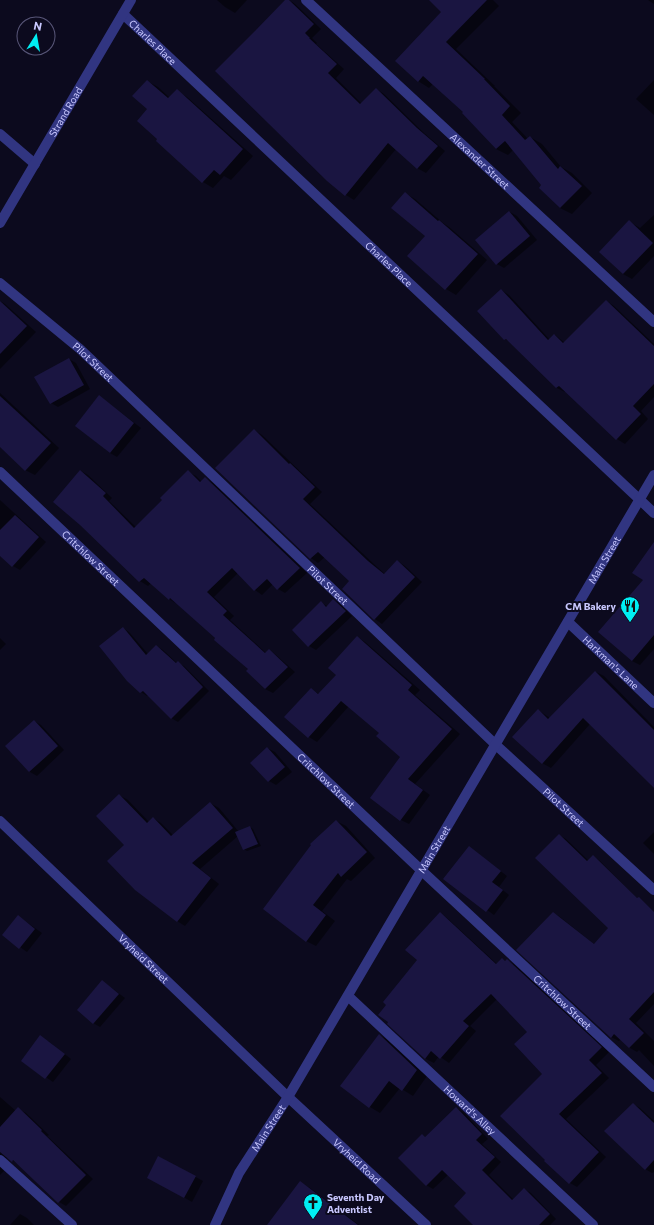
<svg xmlns="http://www.w3.org/2000/svg" width="654" height="1225" viewBox="0 0 654 1225" font-family="Commissioner,sans-serif">
	<style>
		.shadow { fill: #0007 }
		.building { fill: #1a1541 }
		.lines { fill: none; stroke-linecap: round; stroke-linejoin: round }
		.minor { stroke: #313581; stroke-width: 10 }
		.tertiary { stroke: #313581; stroke-width: 10 }
		.labels { text-anchor: middle; stroke-width: 4; stroke-linejoin: round; paint-order: stroke }
		.street-label { font-size: 10px; fill: #c9c8ff; stroke: #0c0a1e }
		.poi-label { font-size: 10px; font-weight: bold; fill: #c9c8ff; stroke: #0c0a1e; text-anchor: end }
	</style>
	<rect width="100%" height="100%" fill="#0c0a1e"/>
	<!-- shadow -->
	<g class="shadow">
		<polygon points="217,0 247,0 235,13 225,7"/>
		<polygon points="286,0 289,0 295,4 321,29 312,38 317,43 316,44 344,69 336,78 362,104 376,89 384,94 425,134 445,151 426,173 417,168 396,149 354,200 346,195"/>
		<polygon points="430,0 493,0 499,6 456,49 495,86 494,86 521,113 512,122 528,139 530,137 542,144 561,167 572,173 592,193 572,214 560,208 540,188 542,185 513,150 508,155 496,149 464,112 433,84 429,88 418,81 443,12"/>
		<polygon points="648,0 654,0 654,4"/>
		<polygon points="654,80 654,115 636,99"/>
		<polygon points="147,81 158,87 170,98 177,91 187,97 253,156 231,180 224,176 213,188 203,182 157,141 158,139 149,109"/>
		<polygon points="405,193 415,199 443,223 449,227 487,260 456,295 446,289 408,256 426,236"/>
		<polygon points="510,212 517,216 537,240 504,268 497,264"/>
		<polygon points="654,215 654,256 632,279 623,274 630,222 640,228"/>
		<polygon points="501,290 509,295 550,340 555,335 565,343 606,301 614,306 654,344 654,397 641,411 648,419 625,444 617,439 566,391 565,392 557,388 513,344 505,339"/>
		<polygon points="0,301 5,304 36,332 0,369"/>
		<polygon points="69,359 76,363 90,389 58,407 51,403"/>
		<polygon points="0,393 59,448 35,475 25,470 0,446"/>
		<polygon points="99,396 106,401 141,428 117,457 110,453 76,425"/>
		<polygon points="254,430 262,435 322,492 310,504 376,566 385,574 397,561 405,566 422,582 382,624 375,619 351,581 325,557 318,563 311,558"/>
		<polygon points="81,471 88,475 112,498 109,501 136,527 163,500 188,472 196,476 202,482 206,479 213,483 307,573 285,593 278,589 273,584 262,595 255,590 238,573 214,597 234,616 230,620 266,653 269,650 276,655 295,672 273,693 265,689 250,669 177,604 169,599 151,583 148,586 140,581 81,524"/>
		<polygon points="0,500 46,542 20,570 13,566 0,554"/>
		<polygon points="654,544 654,649 640,665 632,661 644,580"/>
		<polygon points="333,600 340,604 352,616 316,650 309,646 293,630 321,603 327,606"/>
		<polygon points="123,628 129,632 148,654 156,646 163,650 177,663 184,666 209,691 178,722 171,718 149,695 147,696 141,692"/>
		<polygon points="357,637 365,642 420,690 415,695 460,734 415,784 430,795 409,824 401,820 402,757 380,733 349,706 317,742 309,737 286,717 311,689 319,694 337,675"/>
		<polygon points="0,638 6,644 0,650"/>
		<polygon points="596,672 604,676 654,727 654,788 590,724 551,768 542,763 538,710 550,718"/>
		<polygon points="34,721 41,725 64,750 37,776 30,772 6,746"/>
		<polygon points="267,748 275,752 292,772 276,785 269,781 252,763"/>
		<polygon points="119,795 128,800 149,822 153,818 161,823 173,835 210,803 219,808 239,832 250,827 253,829 261,846 247,851 244,849 238,836 200,869 219,884 185,926 177,921 125,845"/>
		<polygon points="336,821 346,826 375,858 351,881 347,879 322,911 335,921 316,946 306,941 264,909"/>
		<polygon points="654,832 654,854 643,843"/>
		<polygon points="559,835 566,839 589,861 593,856 600,861 654,916 654,1004 636,1023 654,1041 654,1066 639,1050 637,1052 630,1048 621,1039 619,1041 611,1037 553,913 560,917 595,945 609,928"/>
		<polygon points="469,847 507,876 499,887 509,895 494,915 445,879"/>
		<polygon points="440,913 447,918 497,964 507,960 515,965 609,1052 596,1065 609,1078 566,1119 606,1157 577,1187 570,1183 543,1074 529,1032 497,999 470,1026 476,1031 449,1063 439,1056 434,1063 426,1059 388,1023 387,1005 418,960"/>
		<polygon points="18,916 42,933 27,952 3,935"/>
		<polygon points="102,981 125,998 100,1027 93,1023"/>
		<polygon points="379,1035 390,1041 427,1076 413,1096 400,1088 380,1113 370,1107 342,1086"/>
		<polygon points="48,1041 71,1059 53,1082 22,1061"/>
		<polygon points="0,1097 16,1111 18,1109 26,1113 49,1135 47,1136 93,1179 66,1206 59,1202 20,1165 8,1158 2,1159 0,1166 4,1171 0,1175"/>
		<polygon points="633,1104 640,1108 654,1121 654,1172 652,1173 645,1169"/>
		<polygon points="456,1108 463,1112 488,1139 482,1144 501,1162 489,1175 513,1199 524,1189 531,1193 556,1219 550,1225 474,1225 468,1193 448,1175 433,1189 426,1185 425,1137"/>
		<polygon points="159,1157 203,1181 192,1202 148,1177"/>
		<polygon points="301,1183 310,1188 359,1225 268,1225"/>
		<polygon points="20,1214 27,1218 34,1225 10,1225"/>
	</g>
	<!-- building -->
	<g class="building">
		<polygon points="285,0 289,0 314,24 305,33 310,38 309,38 337,64 328,73 360,104 376,88 417,128 438,146 417,169 388,143 345,196 327,181 215,71 255,31"/>
		<polygon points="429,0 487,0 446,42 485,79 484,79 510,106 502,115 525,140 530,136 558,169 560,166 582,186 560,208 539,188 541,185 505,141 496,149 462,113 463,112 423,76 418,82 395,61 441,12"/>
		<polygon points="147,80 168,98 177,89 243,149 220,175 214,170 202,183 156,141 157,139 137,121 147,109 132,96"/>
		<polygon points="405,192 438,221 439,220 478,254 445,290 407,256 425,236 391,208"/>
		<polygon points="509,211 530,236 496,265 475,240"/>
		<polygon points="629,220 653,243 623,274 599,252"/>
		<polygon points="501,289 548,340 554,334 563,343 606,300 654,346 654,384 633,406 641,414 616,440 559,386 556,388 506,339 504,340 477,311"/>
		<polygon points="0,301 27,326 0,354"/>
		<polygon points="69,358 84,385 50,404 34,377"/>
		<polygon points="99,395 134,423 110,453 75,426"/>
		<polygon points="0,396 51,443 25,471 0,447"/>
		<polygon points="254,429 289,464 290,463 315,487 303,499 368,561 384,574 397,560 415,577 374,620 342,589 349,581 318,552 310,559 215,468"/>
		<polygon points="80,470 106,493 103,496 134,528 162,500 160,498 188,470 200,482 205,477 300,568 277,590 267,579 254,591 232,568 207,592 227,611 223,615 265,653 269,649 288,667 265,689 246,671 248,669 214,640 215,638 170,598 169,600 144,578 139,582 80,525 53,502"/>
		<polygon points="15,515 39,537 12,567 0,556 0,530"/>
		<polygon points="654,542 654,635 632,661 598,632 643,580 632,573"/>
		<polygon points="333,599 346,611 308,647 292,630 321,601 326,607"/>
		<polygon points="123,627 146,655 156,645 176,663 178,661 203,687 171,719 143,691 140,693 127,681 99,646"/>
		<polygon points="357,636 412,685 408,690 452,729 408,779 423,790 400,821 370,798 400,757 376,736 379,733 341,701 308,738 284,717 311,688 318,694 336,675 328,668"/>
		<polygon points="595,671 654,730 654,788 583,718 542,764 512,737 538,709 548,719"/>
		<polygon points="34,720 58,746 29,772 5,746"/>
		<polygon points="267,747 285,767 268,782 250,763"/>
		<polygon points="119,794 147,823 153,817 171,836 210,802 233,828 192,863 211,878 177,922 135,890 107,861 124,845 96,816"/>
		<polygon points="336,820 367,852 341,877 338,873 313,905 326,915 306,942 263,909 311,845 310,844"/>
		<polygon points="250,826 258,844 243,850 235,832"/>
		<polygon points="559,834 587,861 593,855 637,898 639,897 654,912 654,992 629,1019 644,1033 629,1048 614,1034 611,1038 516,950 553,912 594,944 608,928 535,858"/>
		<polygon points="469,846 501,871 492,882 503,890 486,912 443,879"/>
		<polygon points="440,912 496,964 502,958 505,961 507,959 602,1047 589,1060 602,1073 559,1114 599,1152 569,1184 544,1161 545,1160 500,1116 542,1074 514,1044 527,1032 491,994 463,1021 469,1026 440,1059 431,1051 425,1059 387,1024 388,1022 378,1015 386,1005 383,1002 417,960 405,950"/>
		<polygon points="18,915 35,929 19,949 2,935"/>
		<polygon points="102,980 119,994 93,1024 77,1010"/>
		<polygon points="379,1034 417,1070 402,1091 389,1081 369,1108 340,1086"/>
		<polygon points="40,1035 65,1054 45,1079 21,1061"/>
		<polygon points="633,1103 654,1123 654,1160 645,1170 604,1131"/>
		<polygon points="18,1107 42,1130 41,1131 86,1175 58,1203 13,1160 12,1162 0,1152 0,1127"/>
		<polygon points="456,1107 482,1134 476,1140 495,1157 482,1170 512,1200 524,1188 550,1214 539,1225 473,1225 454,1206 466,1193 442,1170 426,1186 398,1158 422,1134 425,1137"/>
		<polygon points="158,1156 196,1176 184,1198 147,1178"/>
		<polygon points="300,1181 358,1225 267,1225"/>
	</g>
	<g class="lines">
		<!-- minor -->
		<g class="minor">
			<path id="s1" d="M123 14 654 513"/>
			<polyline points="0,134 35,164"/>
			<path id="s2" d="M0 223 131 0"/>
			<path id="s3" d="M0 283 80 349 496 745 654 890"/>
			<path id="s4" d="M0 472 422 871 654 1087"/>
			<path id="s5" d="M568 622 654 703"/>
			<path id="s6" d="M0 821 288 1097"/>
			<path id="s7" d="M348 996 593 1225"/>
			<polyline points="0,1160 72,1225"/>
		</g>
		<!-- tertiary -->
		<g class="tertiary">
			<path id="s8" d="M306 0 654 322"/>
			<path id="s9" d="M288 1097 426 1225"/>
			<path id="s10" d="M215 1225 239 1173 288 1097 654 475"/>
		</g>
	</g>
	<!-- icons -->
	<defs>
		<g id="restaurant-pin" transform="scale(1)"><path d="M0 17L-7.5 6A9.5 9.5 0 1 1 7.5 6Z" fill="#00eef3" stroke="#0c0a1e"/><path d="M-5-6h1v4h1v-4h1v4h1v-4h1v5L-1.5 .5V6h-2V.5L-5-1ZM5-6V6H3V1.5H1.5Q1.5-4 5-6Z" fill="#111"/></g>
		<g id="church-pin" transform="scale(1)"><path d="M0 17L-7.5 6A9.5 9.5 0 1 1 7.5 6Z" fill="#00eef3" stroke="#0c0a1e"/><path d="M-1.2-6h2.4v3.5h3.3v2.4h-3.3V6h-2.4V-.1h-3.3v-2.4h3.3Z" fill="#111"/></g>
	</defs>
	<g fill-rule="evenodd">
		<use href="#restaurant-pin" x="630" y="606"/>
		<use href="#church-pin" x="313" y="1203"/>
	</g>
	<g class="labels">
		<!-- street labels -->
		<g class="street-label">
			<text dy="4" stroke="none"><textPath href="#s1" startOffset="41">Charles Place</textPath></text>
			<text dy="4" stroke="none"><textPath href="#s2" startOffset="129">Strand Road</textPath></text>
			<text dy="4" stroke="none"><textPath href="#s8" startOffset="237">Alexander Street</textPath></text>
			<text dy="4" stroke="none"><textPath href="#s1" startOffset="365">Charles Place</textPath></text>
			<text dy="4" stroke="none"><textPath href="#s3" startOffset="122">Pilot Street</textPath></text>
			<text dy="4" stroke="none"><textPath href="#s4" startOffset="125">Critchlow Street</textPath></text>
			<text dy="4" stroke="none"><textPath href="#s10" startOffset="771">Main Street</textPath></text>
			<text dy="4" stroke="none"><textPath href="#s3" startOffset="446">Pilot Street</textPath></text>
			<text dy="4" stroke="none"><textPath href="#s5" startOffset="59">Harkman's Lane</textPath></text>
			<text dy="4" stroke="none"><textPath href="#s4" startOffset="449">Critchlow Street</textPath></text>
			<text dy="4" stroke="none"><textPath href="#s3" startOffset="770">Pilot Street</textPath></text>
			<text dy="4" stroke="none"><textPath href="#s10" startOffset="435">Main Street</textPath></text>
			<text dy="4" stroke="none"><textPath href="#s6" startOffset="199">Vryheid Street</textPath></text>
			<text dy="4" stroke="none"><textPath href="#s4" startOffset="773">Critchlow Street</textPath></text>
			<text dy="4" stroke="none"><textPath href="#s7" startOffset="167">Howard's Alley</textPath></text>
			<text dy="4" stroke="none"><textPath href="#s10" startOffset="111">Main Street</textPath></text>
			<text dy="4" stroke="none"><textPath href="#s9" startOffset="94">Vryheid Road</textPath></text>
		</g>
		<!-- poi labels -->
		<g class="poi-label">
			<text x="616" y="610">CM Bakery</text>
			<text x="327" y="1201" text-anchor="start">Seventh Day<tspan x="327" dy="12">Adventist</tspan></text>
		</g>
	</g>
	<!-- north arrow -->
	<g transform="translate(36 36) rotate(11)"><circle r="19" fill="#0c0a1e" stroke="#585678"/>
	<path d="M0-3L7 15L0 10L-7 15Z" fill="#00eef3"/>
	<text y="-6" font-size="11" font-weight="bold" text-anchor="middle" fill="#c9c8ff">N</text>
	</g>
</svg>
